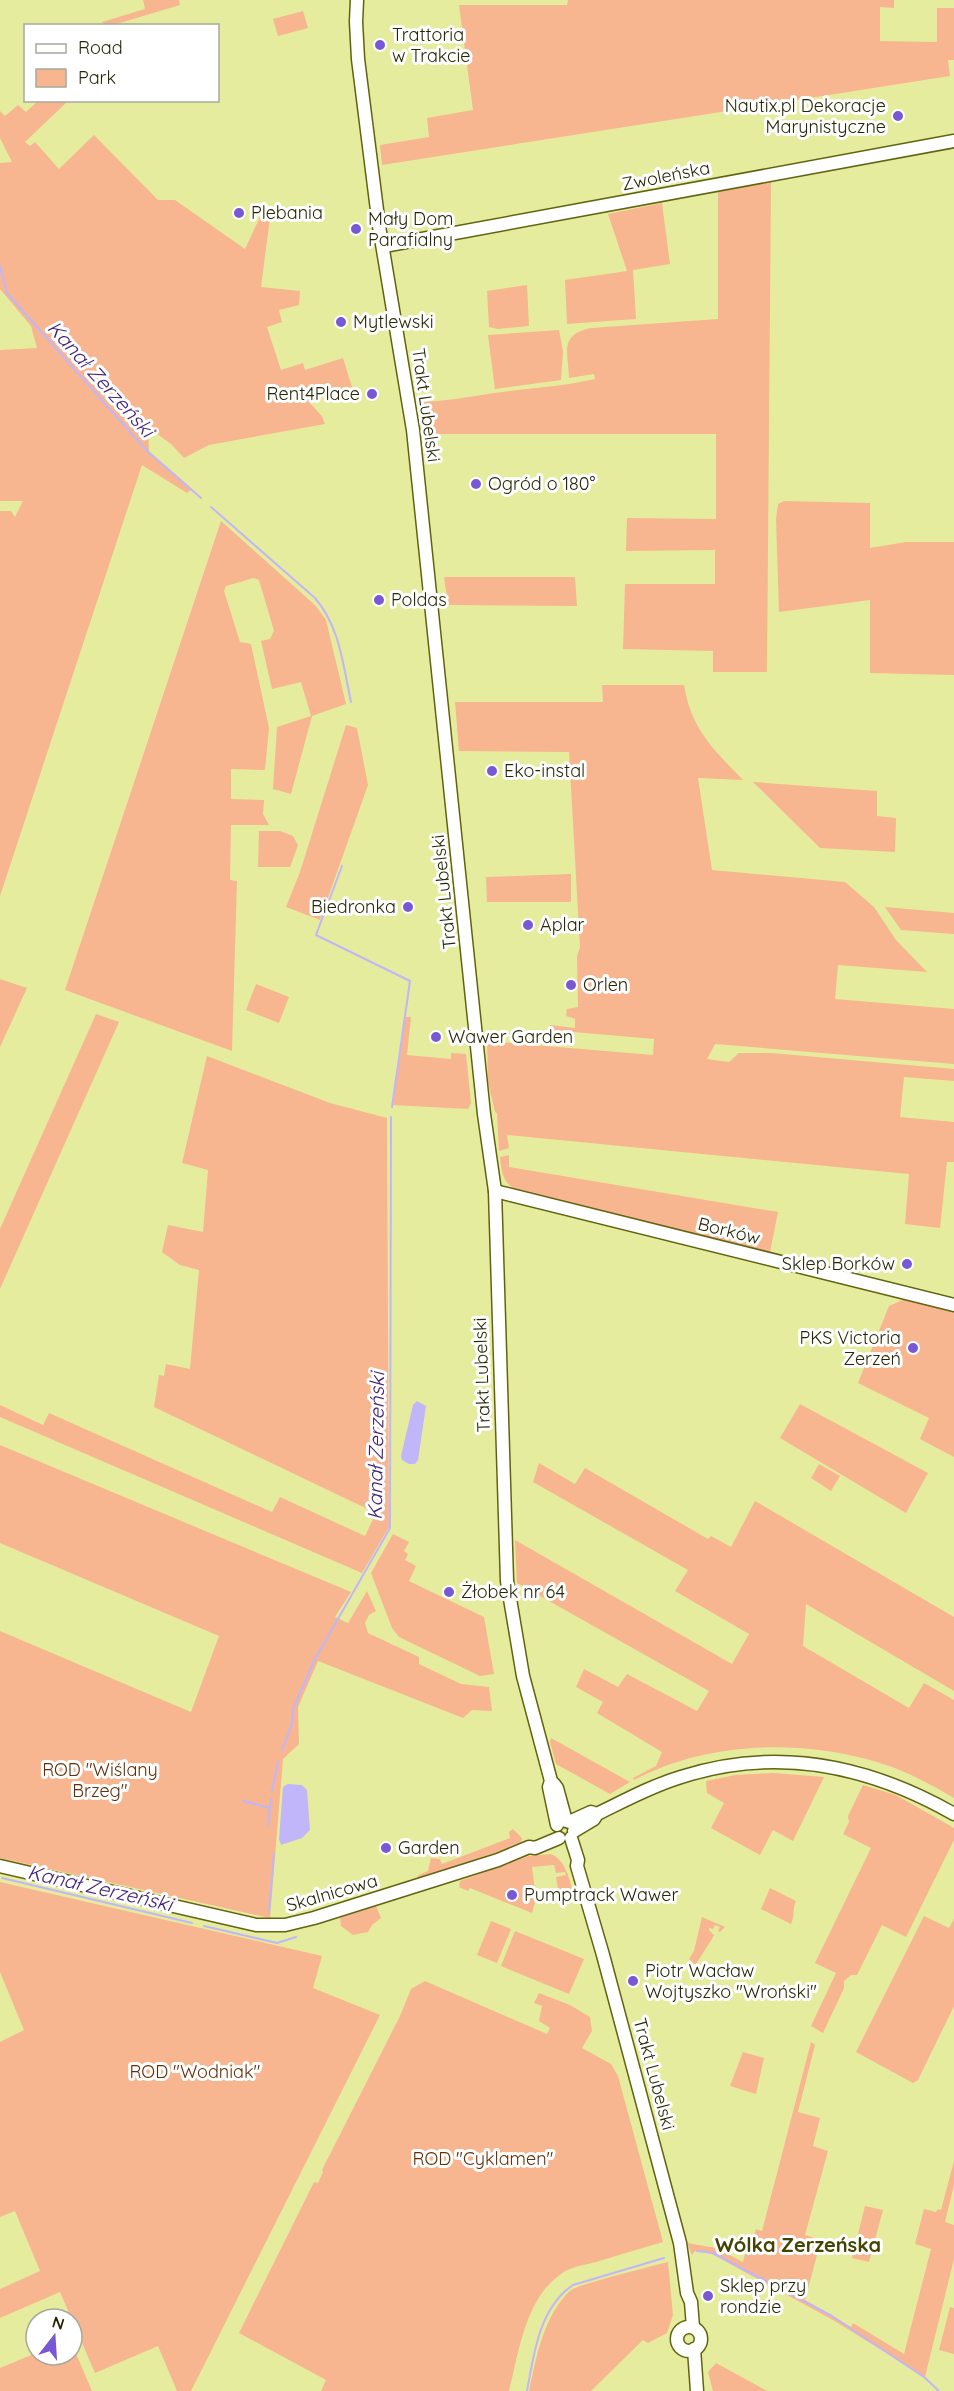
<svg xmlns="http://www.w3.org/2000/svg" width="954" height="2391" viewBox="0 0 954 2391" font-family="Quicksand,sans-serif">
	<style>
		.green { fill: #f7b68f }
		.water { fill: #c1b6f9 }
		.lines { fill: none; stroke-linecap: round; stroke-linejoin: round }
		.stream { stroke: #c1b6f9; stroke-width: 2 }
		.secondary-casing { stroke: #61640f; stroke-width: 15 }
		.secondary { stroke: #fff; stroke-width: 12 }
		.poi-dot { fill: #7859d3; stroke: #fff; stroke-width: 2 }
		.labels { text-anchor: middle; stroke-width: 6; stroke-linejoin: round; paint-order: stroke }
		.poi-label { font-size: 18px; fill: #262706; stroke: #fff; text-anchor: start }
		.street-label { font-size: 18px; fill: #262706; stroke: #fff }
		.park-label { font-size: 18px; fill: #632f08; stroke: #fff }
		.water-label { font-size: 20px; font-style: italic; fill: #3e207e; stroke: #fff }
		.neighbourhood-label { font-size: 20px; font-weight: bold; fill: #434403; stroke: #fff }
	</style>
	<rect width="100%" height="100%" fill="#e6ec9d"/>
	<!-- green -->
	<g class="green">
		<polygon points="143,0 179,0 180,5 113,25 106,25 102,22 145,9"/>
		<polygon points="568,0 894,0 894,8 880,7 880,41 937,42 937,8 954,8 954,60 948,60 950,76 382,165 380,145 429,137 427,118 473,110 459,5 567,5"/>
		<polygon points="303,11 308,28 278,36 273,19"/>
		<polygon points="38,101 68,101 25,142 30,146 35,142 59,169 94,135 158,200 175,200 245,249 260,217 270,218 261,287 300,291 299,305 279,310 282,322 267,327 281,370 303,363 305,370 343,358 352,387 308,401 322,416 325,424 209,445 184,458 171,444 148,427 149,451 192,489 187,493 142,465 0,896 0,511 11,511 15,517 23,501 0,501 0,350 37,348 31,326 0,289 0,163 12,162 0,138 0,111 5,116 18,105 26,112"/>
		<path d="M771 182 767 672H713V651L623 649 625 584H715V550L626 551 627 518 716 519V434H425L421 402C446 401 469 397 494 393 528 388 561 387 595 379L594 374 569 378C568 351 559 335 591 328L718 319V192Z"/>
		<polygon points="662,203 670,264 633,270 636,319 567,324 565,280 627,271 608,214"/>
		<polygon points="527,285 529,326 498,329 489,327 487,291"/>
		<polygon points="559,330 563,351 561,380 495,389 488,335"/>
		<polygon points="784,501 870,503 870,548 906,542 954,542 954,675 870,673 870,600 779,612 776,519 778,504"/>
		<polygon points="221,521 316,606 326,620 346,704 312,716 291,794 273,789 277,727 311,716 301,682 272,689 261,641 270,639 274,631 259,580 254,578 226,586 224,591 240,642 251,644 269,728 265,770 231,769 231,799 264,800 263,814 269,825 231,825 230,880 237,881 232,1051 65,990"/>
		<polygon points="444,577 575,577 577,606 448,605"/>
		<path d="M602 685H684C691 729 714 750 743 780L698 778 712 870 845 882 874 907 896 940 927 972 838 965 835 999 954 1009V1064L715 1044 707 1059 729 1062 739 1053H771L954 1069V1081L904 1077 900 1117 954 1122V1162H947L940 1228 905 1224 909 1174 507 1135 509 1148 499 1151 497 1113 495 1112 488 1082 487 1041 653 1055 654 1039 550 1030V1025L575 1028V1019L566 1016 567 1009 578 1007 577 956 580 947 569 752 459 751 455 702H603Z"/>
		<polygon points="346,725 357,728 368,785 320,920 286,907 300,872"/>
		<polygon points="753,782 877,791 877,816 896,818 895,852 820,848"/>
		<polygon points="259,831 280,831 293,836 298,845 290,867 258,867"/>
		<polygon points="571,874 571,902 487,902 486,877"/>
		<polygon points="885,907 954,913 954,934 901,930"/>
		<polygon points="0,979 27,988 0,1047"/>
		<polygon points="256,984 289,997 279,1023 246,1010"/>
		<polygon points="96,1014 119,1022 0,1289 0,1229"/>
		<polygon points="404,1017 411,1017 407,1055 451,1059 451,1053 466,1054 471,1103 468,1109 393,1105"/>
		<polygon points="207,1056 330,1103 387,1118 389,1527 362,1573 0,1417 0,1405 43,1425 49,1413 272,1512 280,1497 365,1536 376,1513 154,1407 159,1375 164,1376 166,1364 190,1369 199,1270 180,1265 162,1252 168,1225 203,1232 208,1170 182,1163"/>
		<path d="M509 1155V1167L778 1212 770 1252 520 1193 521 1191C503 1186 502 1174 500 1157Z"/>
		<polygon points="905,1299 954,1312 954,1457 920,1439 929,1418 858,1383 889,1306"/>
		<polygon points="800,1404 928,1473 906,1513 780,1438"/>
		<polygon points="0,1445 351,1592 335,1617 348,1623 367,1591 376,1611 369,1615 365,1623 368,1633 419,1657 419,1664 461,1684 489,1687 492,1711 472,1710 463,1718 318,1661 298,1707 299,1744 283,1759 270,1918 0,1858 0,1631 191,1712 219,1636 0,1543"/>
		<path d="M539 1463 575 1484 585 1468 708 1539 711 1536 731 1547 755 1501 954 1617V1691L806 1604 803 1646 909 1708 924 1683 954 1700V1798C930 1784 906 1771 880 1763 802 1739 708 1741 634 1780L633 1778 656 1766 662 1752 597 1713 603 1702 576 1687 584 1669 618 1687 627 1674 697 1711 709 1691 517 1583 515 1540 732 1664 749 1634 675 1591 688 1570 533 1482Z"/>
		<polygon points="819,1464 840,1476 831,1491 811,1478"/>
		<polygon points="393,1534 409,1542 404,1551 408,1554 405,1560 416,1566 409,1581 484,1617 494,1674 480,1676 399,1637 392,1628 371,1573"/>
		<polygon points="551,1738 630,1782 610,1794 556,1764 550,1742"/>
		<polygon points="774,1773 824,1777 793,1841 773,1830 760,1855 711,1828 724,1803 707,1793 706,1781 735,1775"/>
		<polygon points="863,1785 896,1795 954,1828 954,1840 906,1937 882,1925 857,1975 851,1975 844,1981 844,1988 823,2033 811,2026 836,1973 815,1963 871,1848 843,1834 849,1822 848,1816"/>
		<polygon points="513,1829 522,1838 521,1842 515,1846 419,1878 417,1876 428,1871 431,1858 440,1859 442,1864 510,1838 509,1832"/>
		<path d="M551 1854C565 1859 571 1882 573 1894L559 1896 556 1877 566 1875 565 1872 556 1873 554 1865 532 1867 536 1899 532 1913 470 1888 468 1891 459 1887 460 1881 529 1856Z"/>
		<polygon points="0,1882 322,1956 313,1988 380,2015 191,2391 177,2391 158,2346 95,2373 60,2292 0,2318 0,2289 40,2271 15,2211 0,2217 0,2042 24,2030 0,1972"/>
		<path d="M770 1888 796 1901C792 1910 795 1916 791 1924L761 1909Z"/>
		<polygon points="376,1906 381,1918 372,1925 368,1932 353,1935 341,1926 340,1918"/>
		<polygon points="924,1916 949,1928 954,1919 954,2006 918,2080 913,2083 856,2052"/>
		<polygon points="702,1917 725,1927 720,1932 718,1931 720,1927 715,1925 713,1929 709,1928 709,1930 714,1935 712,1939 696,1964 694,1964 689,1959 694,1951"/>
		<polygon points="491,1921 511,1929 497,1963 477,1955"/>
		<polygon points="515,1931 584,1959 569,1994 501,1966"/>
		<path d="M425 1981 547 2034 550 2028 539 2021 542 2006 534 2003 539 1993 570 2005 590 2017 592 2031 582 2048 611 2064 618 2076 663 2242C640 2249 618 2255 596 2262 584 2265 570 2267 561 2274 525 2299 519 2352 509 2391H321L326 2380 239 2333 314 2182 318 2183 323 2172 322 2170 400 2016 411 1989Z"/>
		<polygon points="811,2042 815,2045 798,2112 820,2118 813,2146 828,2151 805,2235 821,2240 805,2300 851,2327 853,2323 904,2354 931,2249 915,2244 924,2209 936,2212 938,2209 941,2210 954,2161 954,2185 945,2222 954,2225 954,2259 925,2377 833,2320 710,2253 695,2251 692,2255 687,2243 716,2248 743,2262 745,2254 750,2250 756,2229 762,2231"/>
		<polygon points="743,2052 764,2058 756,2094 730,2086"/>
		<polygon points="865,2206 883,2210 869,2262 852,2258"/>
		<path d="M668 2262 673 2315 667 2333 648 2343 643 2340 591 2391H529C536 2358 544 2314 571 2290 579 2284 653 2266 668 2262Z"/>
		<polygon points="950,2307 954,2308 954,2354 939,2350"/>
		<polygon points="72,2344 92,2391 0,2391 0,2368 36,2353 36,2355 72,2355"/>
		<polygon points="716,2363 767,2391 713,2391 708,2372"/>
	</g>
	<!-- water -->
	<g class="water">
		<polygon points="417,1401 426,1406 418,1460 415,1464 409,1464 402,1460 401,1456 413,1405"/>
		<polygon points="288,1784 302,1785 307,1790 310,1830 302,1838 281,1845 279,1839 283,1787"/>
	</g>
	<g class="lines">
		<!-- stream -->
		<g class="stream">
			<polyline points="0,266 7,293 148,452 201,498"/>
			<path d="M211 507 315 598C340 627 343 665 351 702"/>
			<polyline points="342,866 316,935 410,981 392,1107"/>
			<polyline points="282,1750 292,1724 293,1709 315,1659 390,1528 391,1117"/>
			<polyline points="272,1791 278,1762"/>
			<polyline points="243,1801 270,1808"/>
			<polyline points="268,1825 271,1799"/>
			<polyline points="2,1878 192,1923"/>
			<polyline points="269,1911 274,1854"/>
			<polyline points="204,1926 277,1943 296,1937"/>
			<polyline points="697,2251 713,2253 832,2316 924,2377 939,2391"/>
			<path d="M527 2391C534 2354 539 2308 573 2285L664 2258"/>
		</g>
		<!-- secondary casing -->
		<g class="secondary-casing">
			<g id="secondary">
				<polyline points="357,0 356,22 358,59 379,226 413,430 484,1114 495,1191 507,1581 523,1676 551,1781 549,1787 557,1825"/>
				<polyline points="384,246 954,141"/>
				<polyline points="495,1191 954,1305"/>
				<polyline points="554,1784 557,1788 566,1821"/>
				<path d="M569 1822 591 1812 597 1814C624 1801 651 1786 681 1777 777 1746 868 1765 954 1814"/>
				<polyline points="574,1831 594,1819 597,1814"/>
				<polyline points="571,1838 578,1860 577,1866 603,1955 680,2243 687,2293 691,2302 693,2327"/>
				<polyline points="0,1866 256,1925 285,1925 314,1918 498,1860 529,1847 535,1848 559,1838"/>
				<circle cx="689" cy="2339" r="12"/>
				<polyline points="694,2349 697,2391"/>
			</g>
		</g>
		<!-- secondary -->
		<use href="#secondary" class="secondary"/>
	</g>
	<!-- markers -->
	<g class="poi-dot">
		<circle cx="380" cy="45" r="6"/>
		<circle cx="898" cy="116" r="6"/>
		<circle cx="239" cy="213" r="6"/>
		<circle cx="356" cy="229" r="6"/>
		<circle cx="341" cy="322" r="6"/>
		<circle cx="372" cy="394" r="6"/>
		<circle cx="476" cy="484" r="6"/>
		<circle cx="379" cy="600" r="6"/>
		<circle cx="492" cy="771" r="6"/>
		<circle cx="408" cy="907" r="6"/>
		<circle cx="528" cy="925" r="6"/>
		<circle cx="571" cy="985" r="6"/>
		<circle cx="436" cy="1037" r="6"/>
		<circle cx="907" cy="1264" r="6"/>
		<circle cx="913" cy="1348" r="6"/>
		<circle cx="449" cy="1592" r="6"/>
		<circle cx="386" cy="1848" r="6"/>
		<circle cx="512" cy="1895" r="6"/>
		<circle cx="633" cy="1981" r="6"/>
		<circle cx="708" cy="2296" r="6"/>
	</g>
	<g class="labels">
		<!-- poi labels -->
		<g class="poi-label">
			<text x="392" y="41">Trattoria<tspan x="392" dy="21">w Trakcie</tspan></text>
			<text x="886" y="112" text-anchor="end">Nautix.pl Dekoracje<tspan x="886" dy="21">Marynistyczne</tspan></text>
			<text x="251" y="219">Plebania</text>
			<text x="368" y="225">Mały Dom<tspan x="368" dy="21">Parafialny</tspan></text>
			<text x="353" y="328">Mytlewski</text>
			<text x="360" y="400" text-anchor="end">Rent4Place</text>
			<text x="488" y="490">Ogród o 180⁰</text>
			<text x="391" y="606">Poldas</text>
			<text x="504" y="777">Eko-instal</text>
			<text x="396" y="913" text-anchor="end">Biedronka</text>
			<text x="540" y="931">Aplar</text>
			<text x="583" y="991">Orlen</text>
			<text x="448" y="1043">Wawer Garden</text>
			<text x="895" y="1270" text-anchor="end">Sklep Borków</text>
			<text x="901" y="1344" text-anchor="end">PKS Victoria<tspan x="901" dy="21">Zerzeń</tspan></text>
			<text x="461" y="1598">Żłobek nr 64</text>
			<text x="398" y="1854">Garden</text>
			<text x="524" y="1901">Pumptrack Wawer</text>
			<text x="645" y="1977">Piotr Wacław<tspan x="645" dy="21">Wojtyszko "Wroński"</tspan></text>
			<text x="720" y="2292">Sklep przy<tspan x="720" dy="21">rondzie</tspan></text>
		</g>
		<!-- street labels -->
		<g class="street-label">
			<text transform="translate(666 176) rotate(-11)" y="6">Zwoleńska</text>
			<text transform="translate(426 405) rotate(82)" y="6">Trakt Lubelski</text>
			<text transform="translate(444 892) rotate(-96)" y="6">Trakt Lubelski</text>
			<text transform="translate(729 1231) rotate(14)" y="6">Borków</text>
			<text transform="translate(482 1375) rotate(-92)" y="6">Trakt Lubelski</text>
			<text transform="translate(332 1893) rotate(-16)" y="6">Skalnicowa</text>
			<text transform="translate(654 2074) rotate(75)" y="6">Trakt Lubelski</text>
		</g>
		<!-- park labels -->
		<g class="park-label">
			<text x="100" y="1776">ROD "Wiślany<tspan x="100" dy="21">Brzeg"</tspan></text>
			<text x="195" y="2078">ROD "Wodniak"</text>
			<text x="483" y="2165">ROD "Cyklamen"</text>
		</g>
		<!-- water labels -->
		<g class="water-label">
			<text transform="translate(101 379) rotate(48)" y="7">Kanał Zerzeński</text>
			<text transform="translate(376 1446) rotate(-89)" y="7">Kanał Zerzeński</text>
			<text transform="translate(100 1888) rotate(13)" y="7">Kanał Zerzeński</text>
		</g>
		<!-- neighbourhood labels -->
		<g class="neighbourhood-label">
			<text x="798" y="2252">Wólka Zerzeńska</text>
		</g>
	</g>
	<!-- legend -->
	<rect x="24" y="24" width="195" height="78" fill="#ffffff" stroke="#a8a99b" stroke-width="1.5"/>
	<rect x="36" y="44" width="30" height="9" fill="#ffffff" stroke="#a8a99b" stroke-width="1.5"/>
	<text x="78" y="54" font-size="18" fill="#262706">Road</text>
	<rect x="36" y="69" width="30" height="18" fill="#f7b68f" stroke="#a8a99b" stroke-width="1.5"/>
	<text x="78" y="84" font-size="18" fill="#262706">Park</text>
	<!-- north arrow -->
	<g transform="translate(54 2337) rotate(17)"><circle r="28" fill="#ffffff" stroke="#a8a99b" stroke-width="1.5"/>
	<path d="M0-4.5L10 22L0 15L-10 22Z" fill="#7859d3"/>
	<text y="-9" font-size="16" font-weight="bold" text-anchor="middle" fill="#262706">N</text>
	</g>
</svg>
